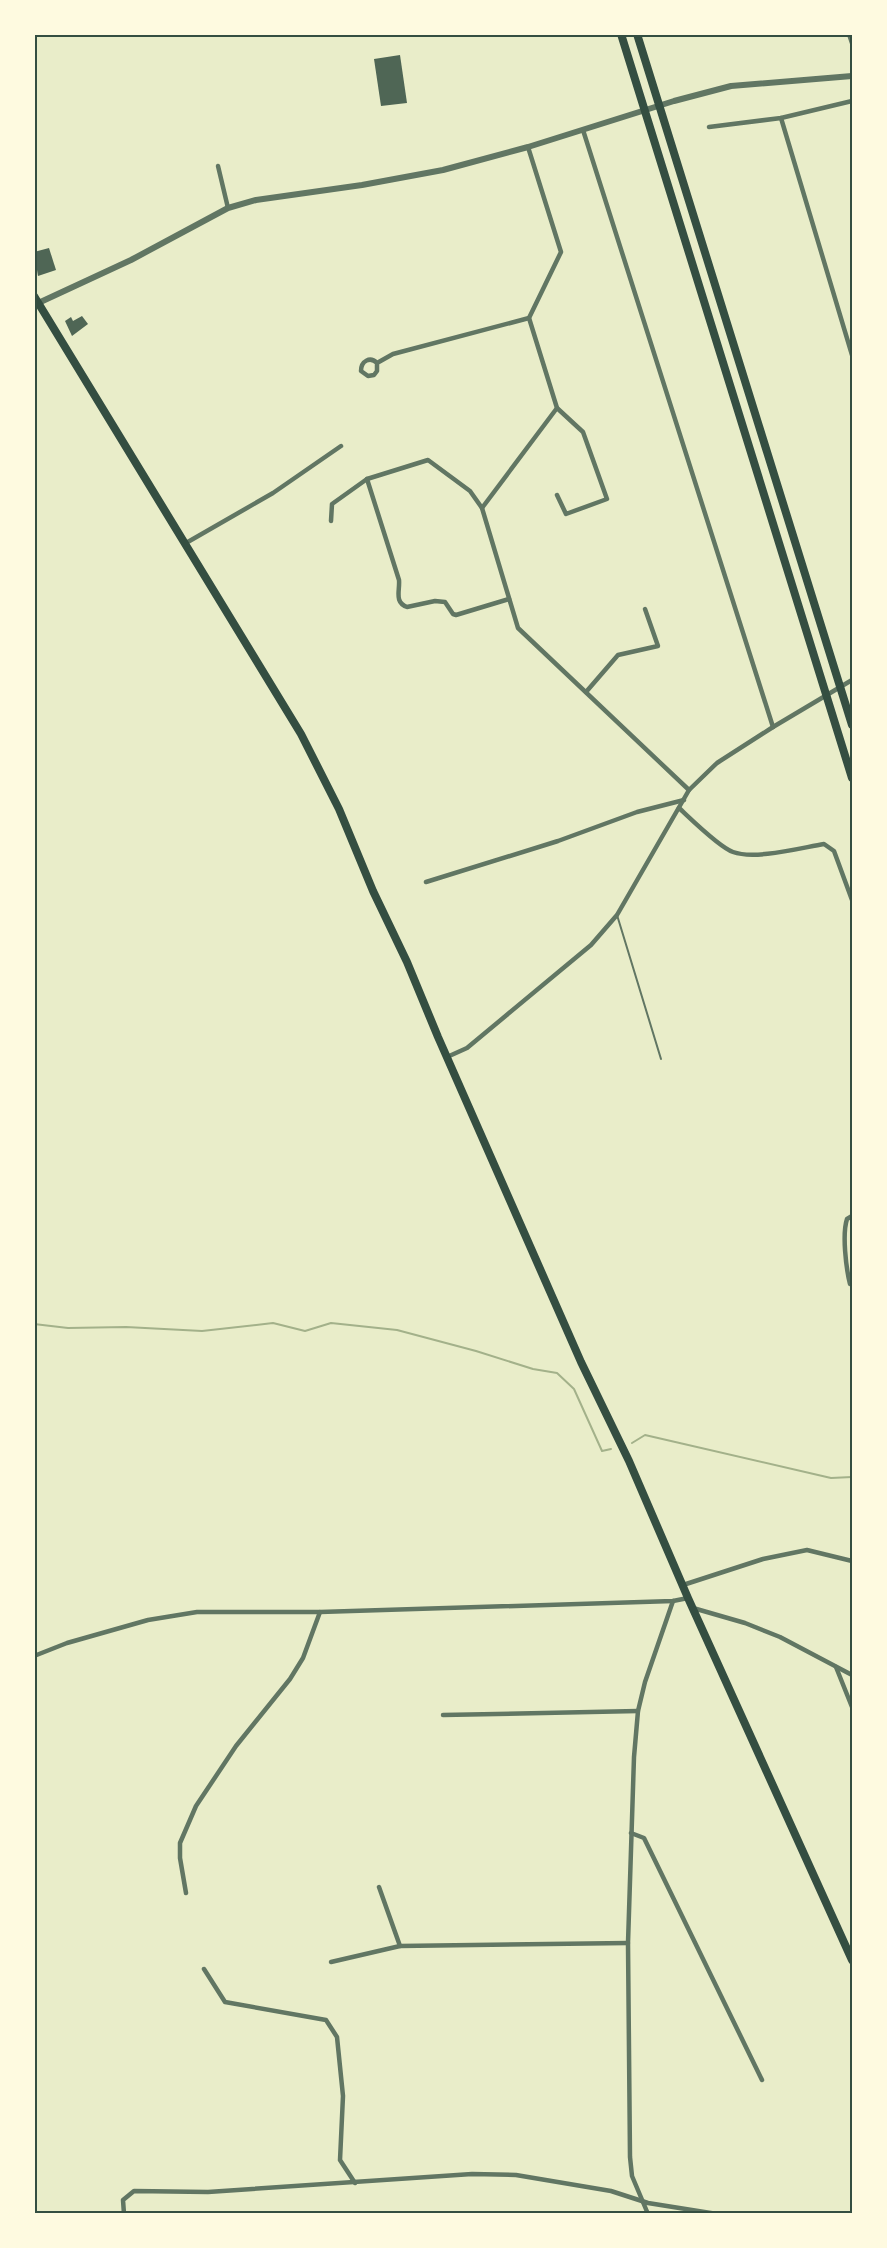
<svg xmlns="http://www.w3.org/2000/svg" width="887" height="2248" viewBox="0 0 887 2248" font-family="'Titillium Web',sans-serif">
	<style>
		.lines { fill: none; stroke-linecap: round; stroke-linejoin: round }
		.stream { stroke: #a3b18a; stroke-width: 2 }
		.building { fill: #4f6655 }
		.service { stroke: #617663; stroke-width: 2 }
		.minor { stroke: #617663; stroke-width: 4.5 }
		.tertiary { stroke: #617663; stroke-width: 6 }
		.primary { stroke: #344e41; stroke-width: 8 }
		.motorway { stroke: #344e41; stroke-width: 8 }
		.neatline { fill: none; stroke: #344e41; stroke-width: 2 }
	</style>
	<rect width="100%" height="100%" fill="#e9edc9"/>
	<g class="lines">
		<!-- stream -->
		<g class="stream">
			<polyline points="34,1324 68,1328 126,1327 202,1331 273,1323 305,1331 331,1323 397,1330 476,1351 533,1369 557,1373 574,1389 602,1451 611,1449"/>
			<polyline points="632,1443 645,1435 831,1478 852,1477"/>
		</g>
	</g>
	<!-- building -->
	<g class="building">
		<polygon points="400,55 407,103 381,106 374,59"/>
		<polygon points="49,248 56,270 38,276 34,252"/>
		<polygon points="82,316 88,324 72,336 65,321 71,317 73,321"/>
	</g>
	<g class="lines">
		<!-- service -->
		<polyline class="service" points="617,915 661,1059"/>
		<!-- minor -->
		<g class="minor">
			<polyline points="849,34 852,43"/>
			<polyline points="781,118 852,355"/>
			<polyline points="709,127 781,118 852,101"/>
			<polyline points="583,130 773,727"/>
			<polyline points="528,147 561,252 529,318 557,408 482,508 518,628 689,790"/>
			<polyline points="218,166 228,208"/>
			<path d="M377 363V371L374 375 368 376 361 371C361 361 370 356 377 363L393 354 529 318"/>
			<path d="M367 479 399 580C400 591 394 602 407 607L435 601 445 602 453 614 456 615 509 599"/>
			<polyline points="557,495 566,514 607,499 583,432 557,408"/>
			<polyline points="331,521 332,504 367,479 428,460 470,491 482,508"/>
			<polyline points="186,543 273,493 341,446"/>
			<polyline points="586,692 618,655 658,646 645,609"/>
			<path d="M679 808C691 819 719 847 733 852 755 860 800 848 824 844L834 851 852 900"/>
			<polyline points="426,882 558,841 637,812 684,800"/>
			<polyline points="447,1057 467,1048 591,945 617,915 689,790 717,763 773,727 852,680"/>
			<path d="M850 1284C846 1268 842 1234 847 1219L852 1216"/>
			<polyline points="683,1585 763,1559 807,1550 852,1561"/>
			<polyline points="693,1608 745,1623 780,1637 852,1675"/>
			<polyline points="34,1656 67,1643 148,1620 197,1612 320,1612 673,1601 688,1598"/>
			<polyline points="836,1667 852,1707"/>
			<polyline points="443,1715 638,1711"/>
			<polyline points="631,1833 644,1838 762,2080"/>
			<polyline points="379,1887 400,1946 628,1943"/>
			<polyline points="186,1893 180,1858 180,1843 196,1806 236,1746 290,1679 303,1658 320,1612"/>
			<polyline points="331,1962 400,1946"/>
			<polyline points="204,1969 225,2002 326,2020 337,2037 343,2096 340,2160 355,2183"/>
			<polyline points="124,2214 123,2200 134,2191 208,2192 472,2174 516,2175 611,2191 648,2203 717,2214"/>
			<polyline points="648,2214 632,2176 630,2157 628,1943 634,1757 638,1711 645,1682 673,1601"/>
		</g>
		<!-- tertiary -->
		<polyline class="tertiary" points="34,305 131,260 228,208 256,200 362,185 443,170 528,147 674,101 731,86 852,76"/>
		<!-- primary -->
		<polyline class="primary" points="34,296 301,734 339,809 373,891 407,962 438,1037 581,1362 629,1461 688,1598 852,1960"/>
		<!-- motorway -->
		<g class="motorway">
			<polyline points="621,34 852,778"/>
			<polyline points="637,34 852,725"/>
		</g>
	</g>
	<!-- border -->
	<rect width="887" height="2248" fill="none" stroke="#fefae0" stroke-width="72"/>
	<rect x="36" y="36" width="815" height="2176" class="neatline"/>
</svg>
